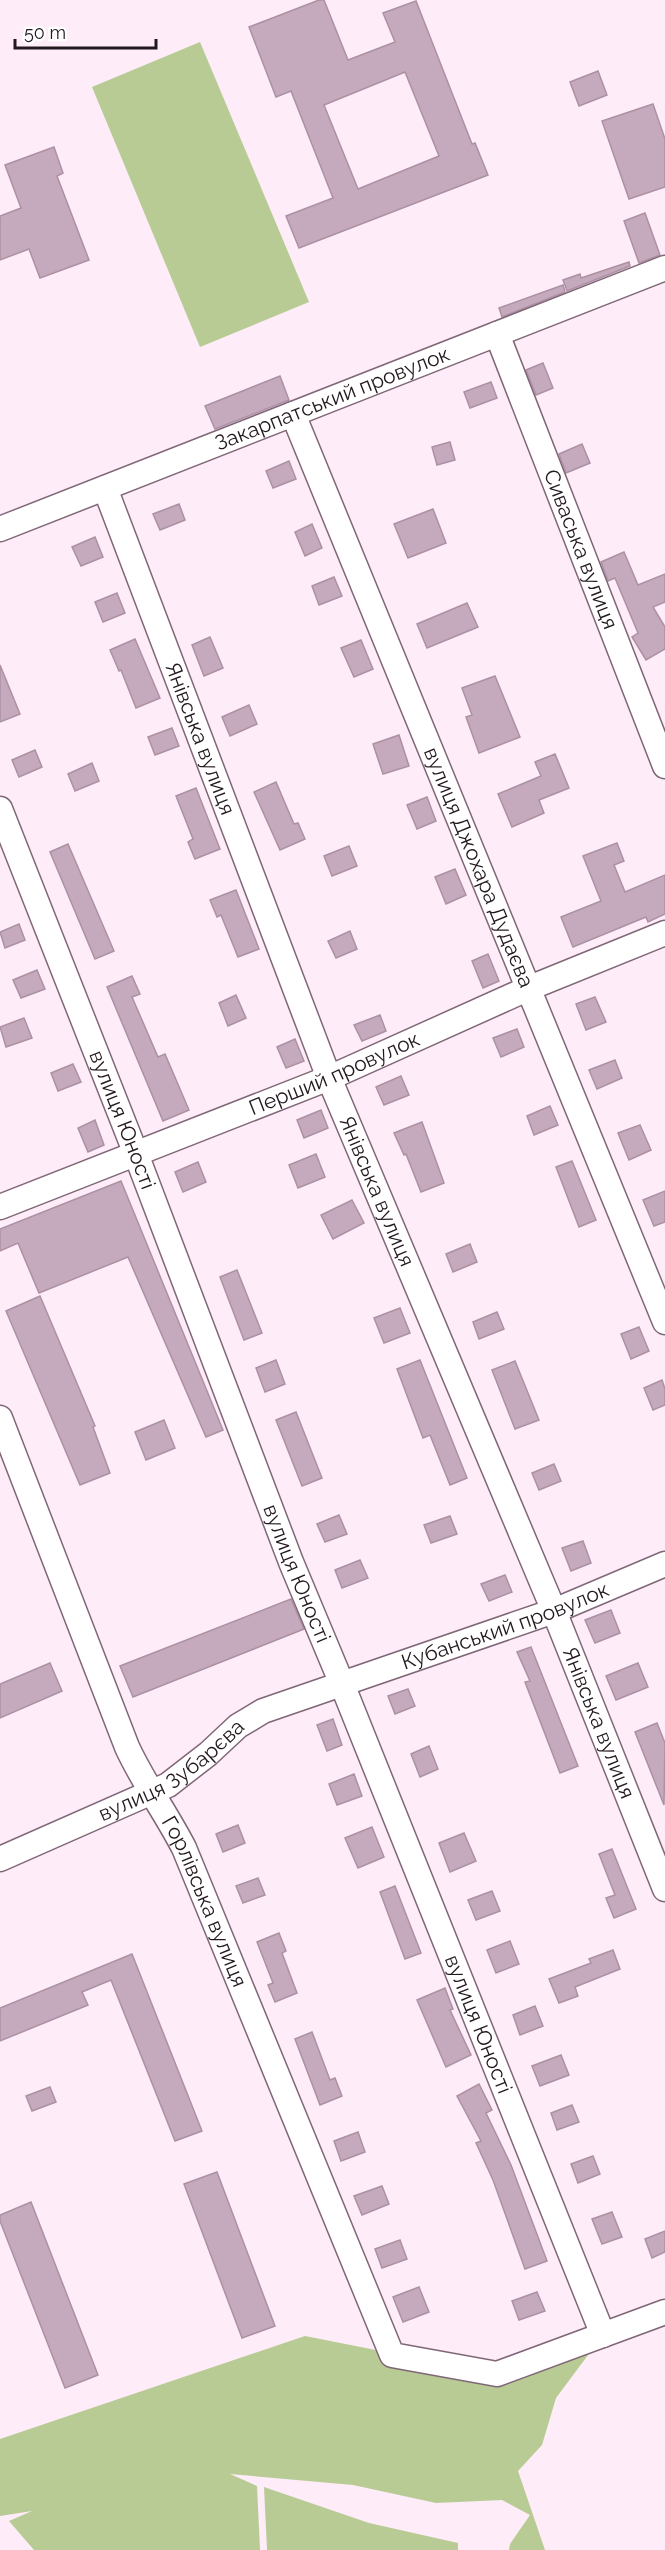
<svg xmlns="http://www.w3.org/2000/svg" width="665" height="2550" viewBox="0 0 665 2550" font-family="Raleway,sans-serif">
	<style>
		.green { fill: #b8cb94 }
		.building { fill: #c5a9bc; stroke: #ac91a4; stroke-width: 1.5; fill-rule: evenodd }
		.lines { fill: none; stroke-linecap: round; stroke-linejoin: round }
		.minor-casing { stroke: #806778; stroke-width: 27 }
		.minor { stroke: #fff; stroke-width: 24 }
		.labels { text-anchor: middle; stroke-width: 4.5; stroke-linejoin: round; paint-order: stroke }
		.street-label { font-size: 21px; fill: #22181f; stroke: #fff }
	</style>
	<rect width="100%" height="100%" fill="#feecf8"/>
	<!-- green -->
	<g class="green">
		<polygon points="200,42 309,302 200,347 92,87"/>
		<polygon points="603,2335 556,2398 542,2445 518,2471 545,2550 509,2550 510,2544 530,2515 502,2500 436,2503 353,2485 230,2474 257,2486 260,2550 34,2550 9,2521 32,2511 0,2516 0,2439 305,2336 497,2374"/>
		<polygon points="264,2487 369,2523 458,2543 458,2550 267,2550"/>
	</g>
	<!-- building -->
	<g class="building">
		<path d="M319 0H324L348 60 395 42 383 13 416 1 472 144 475 143 488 175 299 248 286 216 333 198 291 91 276 97 249 27ZM405 72 439 156 358 189 324 105Z"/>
		<polygon points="598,71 607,95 579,106 570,82"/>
		<polygon points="653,104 665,139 665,187 629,199 602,121"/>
		<polygon points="54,147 63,173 57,176 89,260 40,278 29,249 0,260 0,216 21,208 5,165"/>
		<polygon points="645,213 660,255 639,263 624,221"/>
		<polygon points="629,262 630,266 567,291 563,280 580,274 581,278"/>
		<polygon points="563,285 565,292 502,317 499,308"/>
		<polygon points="543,363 553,388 536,395 526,370"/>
		<polygon points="280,376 289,400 215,429 205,406"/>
		<polygon points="491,382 497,398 470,408 464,392"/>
		<polygon points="450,442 455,460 437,465 432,447"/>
		<polygon points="582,444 590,463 566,473 559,454"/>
		<polygon points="289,461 296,479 273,488 266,471"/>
		<polygon points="179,504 185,520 160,530 153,514"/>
		<polygon points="433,509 446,543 408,558 394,524"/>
		<polygon points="312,524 322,548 305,556 295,532"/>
		<polygon points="95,537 103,557 81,566 72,547"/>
		<polygon points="624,552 638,585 665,574 665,602 653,607 665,627 665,649 646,660 632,637 638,633 615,578 608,581 601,562"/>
		<polygon points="334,577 342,596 319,605 312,586"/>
		<polygon points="117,593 125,613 103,622 95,602"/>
		<polygon points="467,603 478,627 427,648 417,624"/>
		<polygon points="210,637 223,668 204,676 192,645"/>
		<polygon points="135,639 160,698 136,708 121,670 119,671 110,650"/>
		<polygon points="361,640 373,669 354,677 341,648"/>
		<polygon points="0,665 20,714 0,722"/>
		<polygon points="495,676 520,737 479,753 466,717 472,715 462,688"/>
		<polygon points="249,705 257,724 230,736 222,717"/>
		<polygon points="172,728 179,746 155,755 148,737"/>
		<polygon points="399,735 409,766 383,774 373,744"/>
		<polygon points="35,750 42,767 19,777 12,760"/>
		<polygon points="555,754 569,788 539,800 544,813 512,827 498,794 541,776 535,762"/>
		<polygon points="92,763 99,781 75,791 68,774"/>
		<polygon points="276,782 294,824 298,823 305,839 280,850 254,792"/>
		<polygon points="196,788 220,849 195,859 188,842 193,839 176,796"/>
		<polygon points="427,797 436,821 417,829 407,805"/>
		<polygon points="617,843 624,861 614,865 625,892 665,875 665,914 648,922 646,917 573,947 561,917 601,901 583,856"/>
		<polygon points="68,844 114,951 95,959 50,852"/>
		<polygon points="349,846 357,866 332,876 324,856"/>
		<polygon points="455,869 466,895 446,904 435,877"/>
		<polygon points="236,890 259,949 238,957 221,915 217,917 210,900"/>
		<polygon points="19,924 25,940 5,948 0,932"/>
		<polygon points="350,931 357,949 336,958 328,941"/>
		<polygon points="488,954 499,981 483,988 472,961"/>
		<polygon points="37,970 45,989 21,998 13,980"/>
		<polygon points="132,976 140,994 132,997 158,1057 165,1054 189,1110 163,1121 107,987"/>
		<polygon points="236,995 246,1018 228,1026 219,1003"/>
		<polygon points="595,997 606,1022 586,1030 576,1004"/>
		<polygon points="380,1015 386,1031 362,1041 354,1025"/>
		<polygon points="24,1018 32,1038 6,1047 0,1027"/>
		<polygon points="517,1029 524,1047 501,1057 493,1038"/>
		<polygon points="295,1039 304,1061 286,1068 277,1047"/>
		<polygon points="615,1060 622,1078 597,1089 589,1070"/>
		<polygon points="73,1064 81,1082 58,1091 51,1073"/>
		<polygon points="401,1076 409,1095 384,1105 376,1087"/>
		<polygon points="550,1106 558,1125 534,1135 527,1116"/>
		<polygon points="321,1110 328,1128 304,1138 297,1120"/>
		<polygon points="95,1120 104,1145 88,1152 78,1128"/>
		<polygon points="422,1122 444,1183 421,1192 406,1154 404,1155 394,1133"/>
		<polygon points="640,1125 651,1150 629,1160 618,1133"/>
		<polygon points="316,1154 325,1177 298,1188 289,1165"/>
		<polygon points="572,1161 596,1220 579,1227 556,1167"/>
		<polygon points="198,1162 206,1182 183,1192 175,1172"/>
		<polygon points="121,1181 223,1430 206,1437 128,1257 39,1293 18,1243 0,1251 0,1229"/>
		<polygon points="665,1191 665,1222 654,1226 643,1200"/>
		<polygon points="352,1200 364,1223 333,1239 321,1215"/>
		<polygon points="470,1244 477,1262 453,1272 446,1254"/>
		<polygon points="237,1270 262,1333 244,1340 220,1277"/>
		<polygon points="40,1296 95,1426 93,1427 110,1473 80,1485 6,1311"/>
		<polygon points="400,1308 410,1333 384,1343 374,1318"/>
		<polygon points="497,1312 504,1329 479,1339 473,1322"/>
		<polygon points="639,1327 649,1351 631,1359 621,1334"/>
		<polygon points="276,1360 285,1384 265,1392 256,1368"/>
		<polygon points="420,1360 467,1478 450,1485 430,1435 423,1438 397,1369"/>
		<polygon points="515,1361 539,1420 515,1429 492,1370"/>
		<polygon points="662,1380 665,1389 665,1405 653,1410 644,1388"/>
		<polygon points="296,1412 322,1478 302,1486 276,1420"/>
		<polygon points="164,1420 175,1448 146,1460 135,1432"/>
		<polygon points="554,1464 561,1481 539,1490 532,1473"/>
		<polygon points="339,1515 347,1534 325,1542 317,1524"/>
		<polygon points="450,1516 457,1534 431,1543 424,1525"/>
		<polygon points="583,1541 591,1563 571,1571 562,1548"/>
		<polygon points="360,1560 368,1578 342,1588 335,1570"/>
		<polygon points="505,1575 512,1592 489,1601 481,1584"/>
		<polygon points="291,1599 304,1629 133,1697 120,1666"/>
		<polygon points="611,1610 620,1633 595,1643 585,1620"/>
		<polygon points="531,1647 578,1766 560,1773 525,1682 530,1681 517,1652"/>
		<polygon points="50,1663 62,1691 0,1718 0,1684"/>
		<polygon points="638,1663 648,1687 616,1700 606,1676"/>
		<polygon points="408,1689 415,1706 395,1714 388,1696"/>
		<polygon points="333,1719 342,1745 327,1751 317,1725"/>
		<polygon points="657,1723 665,1743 664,1805 635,1732"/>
		<polygon points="429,1746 438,1769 420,1777 411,1754"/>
		<polygon points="354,1774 362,1796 337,1805 329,1784"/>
		<polygon points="238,1825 245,1843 223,1852 216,1834"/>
		<polygon points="372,1827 384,1857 358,1868 345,1838"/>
		<polygon points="464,1833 476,1861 450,1872 439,1843"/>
		<polygon points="612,1849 636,1909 614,1918 606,1898 615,1895 599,1854"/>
		<polygon points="258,1878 265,1895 243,1903 236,1886"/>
		<polygon points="395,1886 421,1953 405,1959 380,1892"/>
		<polygon points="492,1891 500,1911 476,1920 468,1900"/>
		<polygon points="279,1933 286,1951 282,1953 297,1993 275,2002 268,1985 273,1983 257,1942"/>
		<polygon points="510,1941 519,1964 496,1973 487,1950"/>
		<polygon points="613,1950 620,1969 575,1987 578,1996 559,2003 549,1979 591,1963 589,1959"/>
		<polygon points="132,1954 202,2131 175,2141 111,1980 82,1992 88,2005 0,2041 0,2008"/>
		<polygon points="445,1988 453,2009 450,2010 471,2055 446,2067 417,2000"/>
		<polygon points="535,2006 543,2026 520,2035 513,2015"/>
		<polygon points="312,2032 330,2080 335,2078 342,2096 320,2105 295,2039"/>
		<polygon points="561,2055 569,2075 540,2086 532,2066"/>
		<polygon points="479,2084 492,2110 486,2113 511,2165 547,2261 525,2269 493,2180 476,2143 481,2141 457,2096"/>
		<polygon points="50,2087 56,2102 32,2111 26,2096"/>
		<polygon points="572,2105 579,2122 557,2130 551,2113"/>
		<polygon points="358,2132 365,2152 341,2161 334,2141"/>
		<polygon points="593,2156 600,2174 578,2183 571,2164"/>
		<polygon points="217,2172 275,2326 242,2338 184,2184"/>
		<polygon points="382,2186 389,2204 362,2215 354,2196"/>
		<polygon points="31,2202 98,2375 65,2388 0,2221 0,2215"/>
		<polygon points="612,2212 622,2237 602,2244 592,2219"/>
		<polygon points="665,2231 665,2252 652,2258 645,2239"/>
		<polygon points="400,2240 407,2259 382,2268 375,2249"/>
		<polygon points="419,2287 429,2312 403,2322 393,2297"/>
		<polygon points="537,2292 545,2311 519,2320 512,2301"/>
	</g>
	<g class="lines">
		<!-- minor casing -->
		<g class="minor-casing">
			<g id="minor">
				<path id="s1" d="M497 334 665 766"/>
				<path id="s2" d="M293 414 665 1322"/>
				<path id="s3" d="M105 488 329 1078 554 1611 665 1889"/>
				<path id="s4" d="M0 529 665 268"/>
				<path id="s5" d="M0 809 136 1154 291 1562 342 1684 603 2335"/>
				<path id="s6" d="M0 1207 329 1078 527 989 665 933"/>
				<path id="s7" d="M0 1418 127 1747C143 1782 166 1813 184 1848L392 2355 497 2374 665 2312"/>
				<path id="s8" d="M0 1859 168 1785 208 1754 238 1726 263 1711 554 1611 665 1564"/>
			</g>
		</g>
		<!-- minor -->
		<use href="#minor" class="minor"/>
	</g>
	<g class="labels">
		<!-- street labels -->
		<g class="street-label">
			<text dy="7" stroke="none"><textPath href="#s4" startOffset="357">Закарпатський провулок</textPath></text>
			<text dy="7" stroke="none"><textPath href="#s1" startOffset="231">Сиваська вулиця</textPath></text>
			<text dy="7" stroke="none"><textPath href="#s3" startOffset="268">Янівська вулиця</textPath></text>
			<text dy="7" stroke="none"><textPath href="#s2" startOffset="490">вулиця Джохара Дудаєва</textPath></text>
			<text dy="7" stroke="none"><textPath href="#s6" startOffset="360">Перший провулок</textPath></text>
			<text dy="7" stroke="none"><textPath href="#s5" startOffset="334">вулиця Юності</textPath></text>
			<text dy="7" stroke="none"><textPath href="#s3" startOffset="754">Янівська вулиця</textPath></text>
			<text dy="7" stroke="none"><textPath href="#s5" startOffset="820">вулиця Юності</textPath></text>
			<text dy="7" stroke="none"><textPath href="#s8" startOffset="561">Кубанський провулок</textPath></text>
			<text dy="7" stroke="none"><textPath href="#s3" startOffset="1330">Янівська вулиця</textPath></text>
			<text dy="7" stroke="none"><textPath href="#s8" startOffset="194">вулиця Зубарєва</textPath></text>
			<text dy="7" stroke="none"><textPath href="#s7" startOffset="526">Горлівська вулиця</textPath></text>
			<text dy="7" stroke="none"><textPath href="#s5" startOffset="1306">вулиця Юності</textPath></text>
		</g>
	</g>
	<!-- scale -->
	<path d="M15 39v9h141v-9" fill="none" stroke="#22181f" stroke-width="3"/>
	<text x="24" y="39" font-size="18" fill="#22181f" stroke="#ffffff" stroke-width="4.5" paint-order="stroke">50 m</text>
</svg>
